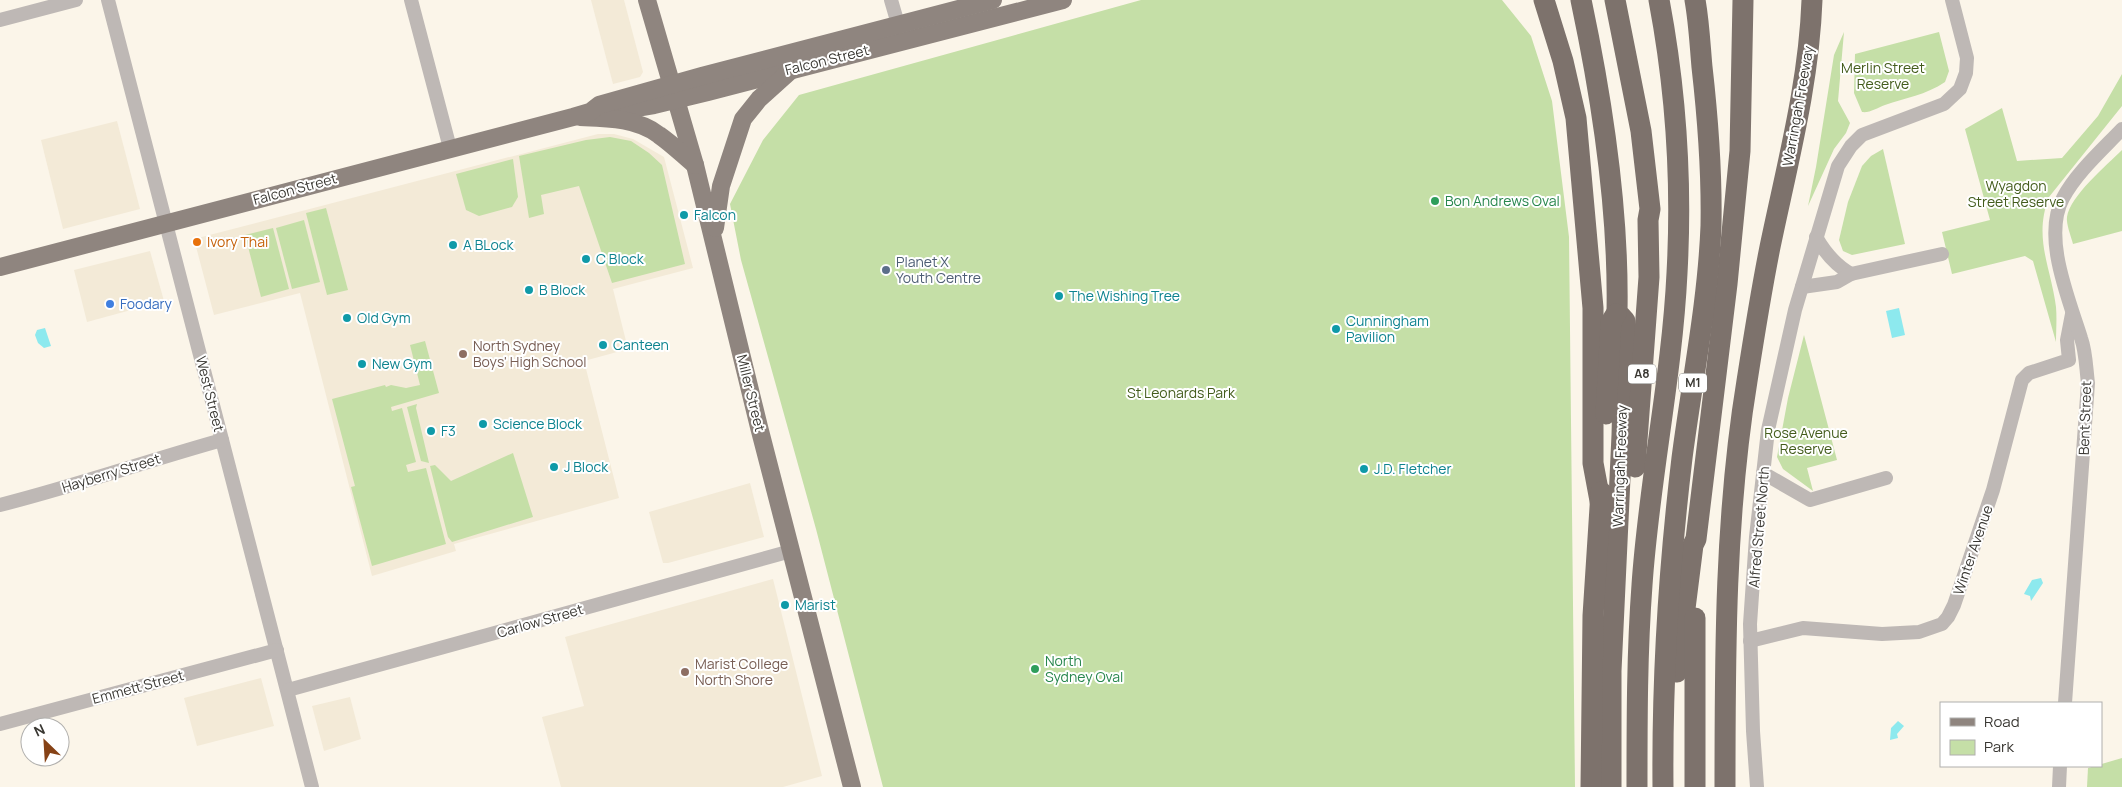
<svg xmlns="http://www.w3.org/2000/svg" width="2122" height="787" viewBox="0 0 2122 787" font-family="Manrope,sans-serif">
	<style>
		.built { fill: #f3ead7 }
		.green { fill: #c5dfa7 }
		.water { fill: #8de9ee }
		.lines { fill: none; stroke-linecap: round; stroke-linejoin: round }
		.minor { stroke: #beb8b5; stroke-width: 14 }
		.major { stroke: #8f857f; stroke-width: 18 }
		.highway { stroke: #7d726c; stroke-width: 21 }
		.leisure-dot { fill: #2e9e5b; stroke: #fff; stroke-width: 2 }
		.culture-dot { fill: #0f9aa8; stroke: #fff; stroke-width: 2 }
		.food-dot { fill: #e8710a; stroke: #fff; stroke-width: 2 }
		.service-dot { fill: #5c6f8a; stroke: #fff; stroke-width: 2 }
		.shop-dot { fill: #3f7fe0; stroke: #fff; stroke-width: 2 }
		.education-dot { fill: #8d6e63; stroke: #fff; stroke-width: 2 }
		.labels { text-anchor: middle; stroke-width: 4; stroke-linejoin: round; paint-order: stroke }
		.shield { fill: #fff; stroke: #757470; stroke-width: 1 }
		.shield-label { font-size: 12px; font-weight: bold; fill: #3a3833 }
		.street-label { font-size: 14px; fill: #3a3833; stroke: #fff }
		.park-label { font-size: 14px; fill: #435c1c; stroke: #fff }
		.leisure-label { font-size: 14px; fill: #27864d; stroke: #fff; text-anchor: start }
		.culture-label { font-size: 14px; fill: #0d838f; stroke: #fff; text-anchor: start }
		.food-label { font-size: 14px; fill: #c56008; stroke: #fff; text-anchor: start }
		.service-label { font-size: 14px; fill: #4e5e75; stroke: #fff; text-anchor: start }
		.shop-label { font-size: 14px; fill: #366cbe; stroke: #fff; text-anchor: start }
		.education-label { font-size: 14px; fill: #785e54; stroke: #fff; text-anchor: start }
	</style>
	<rect width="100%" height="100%" fill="#fbf5e9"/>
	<!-- built -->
	<g class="built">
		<polygon points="591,0 624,0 643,72 640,77 613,84"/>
		<polygon points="117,121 140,209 63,229 41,140"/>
		<polygon points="598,134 614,134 633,139 664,157 693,268 613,289 628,349 584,361 619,498 454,544 456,551 372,576 300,293 214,315 194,239"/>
		<polygon points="150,251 164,301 87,322 74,270"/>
		<polygon points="750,483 764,537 668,563 663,563 649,512"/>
		<polygon points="773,579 822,776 783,787 561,787 542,717 584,706 565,637"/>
		<polygon points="261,678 274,726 197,746 184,698"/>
		<polygon points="350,697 361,739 324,751 312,706"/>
	</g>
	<!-- green -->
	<g class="green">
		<polygon points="1141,0 1502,0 1531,36 1552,101 1569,237 1575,787 883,787 816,529 741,260 730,204 763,140 799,95"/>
		<polygon points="1844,32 1838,101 1850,123 1846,133 1834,149 1808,206 1816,167 1834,55"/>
		<path d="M1939 32 1949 71 1945 82C1926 95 1905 98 1885 105 1877 108 1870 113 1862 112L1854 93 1855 54Z"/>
		<path d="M2122 74V106L2049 197C2033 238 2051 267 2056 307 2057 319 2056 331 2056 342L2033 261 2025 256 1952 274 1942 232 1990 220 1965 129 2002 108 2017 161 2062 158 2098 116Z"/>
		<polygon points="610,137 631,141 649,153 662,165 685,264 612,283 579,186 541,195 544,214 529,218 519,156 586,140"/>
		<polygon points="1883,149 1905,244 1852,255 1843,251 1839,240 1848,202 1862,166 1871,156"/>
		<path d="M2122 150V231L2073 244C2071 236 2066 224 2067 217 2070 196 2107 165 2122 150Z"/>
		<polygon points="513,159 518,197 512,207 479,216 466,210 456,174"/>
		<polygon points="326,208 348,290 327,295 306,213"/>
		<polygon points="304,220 320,282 292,289 276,228"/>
		<polygon points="273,228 289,289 261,297 245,235"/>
		<polygon points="1804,335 1837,460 1807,468 1813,491 1783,469 1777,457 1788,398"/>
		<polygon points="425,341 439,393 391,407 392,411 402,408 416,462 406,465 408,472 426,468 446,544 372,566 351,487 355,486 332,399 385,385 386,387 391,385 406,388 420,385 410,345"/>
		<polygon points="417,404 416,408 429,463 421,461 407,407"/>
		<polygon points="513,453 533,517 452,542 448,537 430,466 435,465 451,481"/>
		<polygon points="2122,758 2122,787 2087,787 2088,768"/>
	</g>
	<!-- water -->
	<g class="water">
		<polygon points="1899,308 1905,335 1892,338 1886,311"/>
		<polygon points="45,328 51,346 44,348 38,343 35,335 37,330"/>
		<polygon points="2041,578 2043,583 2031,601 2030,596 2024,594 2025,592 2032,580"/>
		<polygon points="1898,721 1904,726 1897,734 1898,738 1890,740 1891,728"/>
	</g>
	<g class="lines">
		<!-- minor -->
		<g class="minor">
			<polyline points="108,0 312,787"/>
			<polyline points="411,0 450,148"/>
			<polyline points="891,0 898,24"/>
			<polyline points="0,20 76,0"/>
			<path d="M1816 237C1825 253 1835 265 1851 274"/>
			<polyline points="1802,287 1837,282 1851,274 1942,254"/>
			<polyline points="1763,473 1810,500 1886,478"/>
			<path d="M0 505C75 486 147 461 222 440"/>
			<polyline points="1750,641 1803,628 1882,634 1919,632 1942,624 1948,617 1954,605 1993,490 2022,380 2029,373 2069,360 2067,340 2072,314"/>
			<polyline points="288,690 791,551"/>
			<path d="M2065 703 2088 383C2086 368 2086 352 2081 338 2069 299 2042 237 2063 198 2076 173 2103 149 2122 129"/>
			<polyline points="0,724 277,650"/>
			<polyline points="1757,787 1753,731 1750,624 1756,537 1768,430 1795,310 1838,166 1851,146 1862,135 1944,104 1960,89 1966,73 1967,58 1952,0"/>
			<polyline points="2059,787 2060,766"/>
		</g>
		<!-- major -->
		<g class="major">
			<polyline points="647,0 695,165 759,427 852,787"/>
			<polyline points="618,111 654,105 708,92 1063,0"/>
			<path d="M580 117C606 118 637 118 659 135 672 144 683 155 695 165"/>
			<polyline points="715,228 721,186 743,119 759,99 789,72"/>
			<polyline points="0,267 573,117 590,112 599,105 702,76 993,0"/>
		</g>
		<!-- highway -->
		<g class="highway">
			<polyline points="1544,0 1563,61 1576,118 1593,308 1593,463 1601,506"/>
			<path d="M1581 0C1602 99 1619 210 1617 312L1625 321 1622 435 1611 671V787"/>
			<polyline points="1615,0 1641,131 1650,209 1648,220 1649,277 1635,467"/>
			<polyline points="1606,414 1611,322 1616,314"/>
			<polyline points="1677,672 1693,545 1696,539 1727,284 1740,151 1743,0"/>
			<polyline points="1591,787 1593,616 1601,492"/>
			<path d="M1637 787C1637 719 1637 652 1642 585 1649 480 1672 377 1677 273 1682 182 1676 90 1659 0"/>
			<path d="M1663 787C1662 677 1669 567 1682 458 1692 381 1708 303 1711 226 1712 172 1708 120 1702 67 1700 45 1699 22 1695 0"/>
			<polyline points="1695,787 1695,618"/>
			<path d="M1725 787C1725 651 1725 515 1747 381 1754 336 1761 292 1770 247 1787 165 1809 84 1812 0"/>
		</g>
	</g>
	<!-- markers -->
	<g class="leisure-dot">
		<circle cx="1435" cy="201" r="5"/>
		<circle cx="1035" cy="669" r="5"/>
	</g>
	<g class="culture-dot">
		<circle cx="684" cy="215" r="5"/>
		<circle cx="453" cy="245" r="5"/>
		<circle cx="586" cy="259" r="5"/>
		<circle cx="529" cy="290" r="5"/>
		<circle cx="1059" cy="296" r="5"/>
		<circle cx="347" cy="318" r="5"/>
		<circle cx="1336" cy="329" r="5"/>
		<circle cx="603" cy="345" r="5"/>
		<circle cx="362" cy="364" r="5"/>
		<circle cx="483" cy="424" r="5"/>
		<circle cx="431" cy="431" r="5"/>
		<circle cx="554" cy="467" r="5"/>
		<circle cx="1364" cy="469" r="5"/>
		<circle cx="785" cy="605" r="5"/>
	</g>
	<circle class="food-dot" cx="197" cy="242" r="5"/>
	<circle class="service-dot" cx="886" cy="270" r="5"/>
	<circle class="shop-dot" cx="110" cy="304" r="5"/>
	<g class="education-dot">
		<circle cx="463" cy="354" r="5"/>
		<circle cx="685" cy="672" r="5"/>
	</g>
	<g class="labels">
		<!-- shield labels -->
		<g class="shield">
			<rect x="1628" y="364.5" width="28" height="19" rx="4"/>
			<rect x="1679" y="373.5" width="28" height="19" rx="4"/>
		</g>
		<g class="shield-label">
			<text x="1642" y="378">A8</text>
			<text x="1693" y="387">M1</text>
		</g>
		<!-- street labels -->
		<g class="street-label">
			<text transform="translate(827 60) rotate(-14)" y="5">Falcon Street</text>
			<text transform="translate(1798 106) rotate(-80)" y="5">Warringah Freeway</text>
			<text transform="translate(295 189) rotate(-15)" y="5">Falcon Street</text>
			<text transform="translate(751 393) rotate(76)" y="5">Miller Street</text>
			<text transform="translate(210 394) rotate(76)" y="5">West Street</text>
			<text transform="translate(2085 418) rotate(-88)" y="5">Bent Street</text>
			<text transform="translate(1620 466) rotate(-88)" y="5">Warringah Freeway</text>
			<text transform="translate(111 473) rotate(-17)" y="5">Hayberry Street</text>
			<text transform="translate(1759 527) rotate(-85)" y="5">Alfred Street North</text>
			<text transform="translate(1973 550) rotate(-71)" y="5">Winter Avenue</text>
			<text transform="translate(540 621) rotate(-16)" y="5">Carlow Street</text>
			<text transform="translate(138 687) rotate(-15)" y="5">Emmett Street</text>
		</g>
		<!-- park labels -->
		<g class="park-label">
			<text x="1883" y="73">Merlin Street<tspan x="1883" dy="16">Reserve</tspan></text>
			<text x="2016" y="191">Wyagdon<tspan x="2016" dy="16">Street Reserve</tspan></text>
			<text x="1181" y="398">St Leonards Park</text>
			<text x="1806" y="438">Rose Avenue<tspan x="1806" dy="16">Reserve</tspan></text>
		</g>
		<!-- leisure labels -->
		<g class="leisure-label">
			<text x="1445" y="206">Bon Andrews Oval</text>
			<text x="1045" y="666">North<tspan x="1045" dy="16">Sydney Oval</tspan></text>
		</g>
		<!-- culture labels -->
		<g class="culture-label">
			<text x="694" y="220">Falcon</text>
			<text x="463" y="250">A BLock</text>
			<text x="596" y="264">C Block</text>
			<text x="539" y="295">B Block</text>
			<text x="1069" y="301">The Wishing Tree</text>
			<text x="357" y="323">Old Gym</text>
			<text x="1346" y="326">Cunningham<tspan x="1346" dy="16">Pavilion</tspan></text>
			<text x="613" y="350">Canteen</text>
			<text x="372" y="369">New Gym</text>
			<text x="493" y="429">Science Block</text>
			<text x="441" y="436">F3</text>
			<text x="564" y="472">J Block</text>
			<text x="1374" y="474">J.D. Fletcher</text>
			<text x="795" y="610">Marist</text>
		</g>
		<!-- food labels -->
		<g class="food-label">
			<text x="207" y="247">Ivory Thai</text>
		</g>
		<!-- service labels -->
		<g class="service-label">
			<text x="896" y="267">Planet X<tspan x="896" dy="16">Youth Centre</tspan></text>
		</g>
		<!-- shop labels -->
		<g class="shop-label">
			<text x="120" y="309">Foodary</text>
		</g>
		<!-- education labels -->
		<g class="education-label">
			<text x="473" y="351">North Sydney<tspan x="473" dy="16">Boys' High School</tspan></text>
			<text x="695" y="669">Marist College<tspan x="695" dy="16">North Shore</tspan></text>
		</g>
	</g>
	<!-- legend -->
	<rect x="1940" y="702" width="162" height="65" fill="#ffffff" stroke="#b0afad"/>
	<rect x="1950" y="718" width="25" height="8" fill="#8f857f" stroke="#b0afad"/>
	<text x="1984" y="727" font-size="15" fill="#3a3833">Road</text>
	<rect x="1950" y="740" width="25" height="15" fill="#c5dfa7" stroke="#b0afad"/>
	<text x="1984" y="752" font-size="15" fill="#3a3833">Park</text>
	<!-- north arrow -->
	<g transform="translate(45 742) rotate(335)"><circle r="24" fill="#ffffff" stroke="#b0afad"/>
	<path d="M0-4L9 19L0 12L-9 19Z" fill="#864216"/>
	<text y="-8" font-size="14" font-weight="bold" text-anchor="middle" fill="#3a3833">N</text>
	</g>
</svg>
